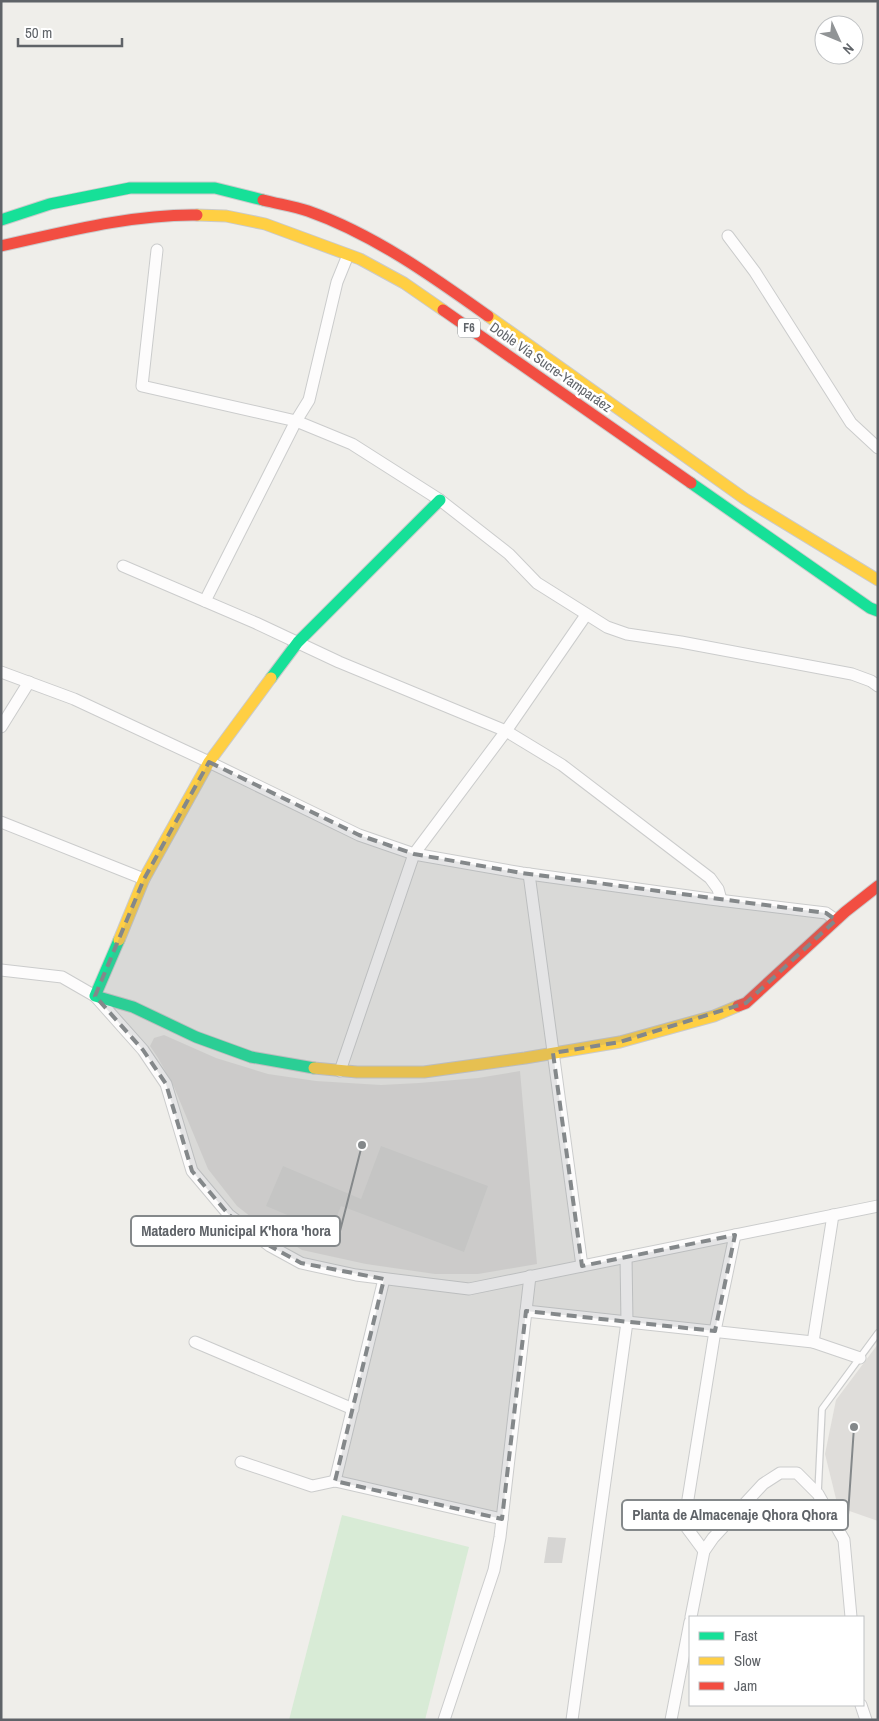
<svg xmlns="http://www.w3.org/2000/svg" width="879" height="1721" viewBox="0 0 879 1721" font-family="'Archivo Narrow',sans-serif">
	<style>
		.industrial { fill: #dfddda }
		.green { fill: #d8ebd6 }
		.building { fill: #d6d5d3 }
		.lines { fill: none; stroke-linecap: round; stroke-linejoin: round }
		.lane-casing { stroke: #cbcccc; stroke-width: 8 }
		.street-casing { stroke: #cbcccc; stroke-width: 13 }
		.fast-casing { stroke: #cacacb; stroke-width: 13 }
		.slow-casing { stroke: #cacacb; stroke-width: 13 }
		.jam-casing { stroke: #cacacb; stroke-width: 13 }
		.lane { stroke: #fdfcfc; stroke-width: 5.5 }
		.street { stroke: #fdfcfc; stroke-width: 11 }
		.fast { stroke: #16e098; stroke-width: 11 }
		.slow { stroke: #ffcf43; stroke-width: 11 }
		.jam { stroke: #f24e42; stroke-width: 11 }
		.marked { fill: #84888a; fill-opacity: 0.2; stroke: #84888a; stroke-width: 4; stroke-dasharray: 10 6; stroke-linejoin: round }
		.labels { text-anchor: middle; stroke-width: 5; stroke-linejoin: round; paint-order: stroke }
		.shield { fill: #fff; stroke: #8f9295; stroke-width: 1 }
		.shield-label { font-size: 12px; font-weight: bold; fill: #5f6368 }
		.street-label { font-size: 14px; fill: #5f6368; stroke: #fff }
		.leader { fill: none; stroke: #84888a; stroke-width: 2 }
		.callout-dot { fill: #84888a; stroke: #fff; stroke-width: 2 }
		.callout { fill: #fff; stroke: #84888a; stroke-width: 2 }
		.callout-label { font-size: 15px; text-anchor: middle; font-weight: bold; fill: #5f6368 }
	</style>
	<rect width="100%" height="100%" fill="#efeeea"/>
	<!-- industrial -->
	<g class="industrial">
		<polygon points="164,1035 216,1058 268,1074 316,1081 381,1085 419,1083 478,1078 520,1071 537,1264 478,1274 435,1274 366,1264 302,1250 261,1225 237,1206 208,1169 174,1087 158,1058 150,1046 154,1038"/>
		<polygon points="878,1344 878,1521 838,1507 825,1454 836,1400"/>
	</g>
	<!-- green -->
	<polygon class="green" points="342,1515 469,1547 425,1720 289,1720"/>
	<!-- building -->
	<g class="building">
		<polygon points="381,1146 488,1186 464,1252 341,1206 330,1233 266,1206 283,1166 361,1199"/>
		<polygon points="548,1537 566,1538 562,1563 544,1563"/>
	</g>
	<g class="lines">
		<!-- lane casing -->
		<g class="lane-casing">
			<polyline id="lane" points="818,1493 822,1409 878,1333"/>
		</g>
		<!-- street casing -->
		<g class="street-casing">
			<g id="street">
				<polyline points="728,236 755,272 851,423 878,448"/>
				<polyline points="157,250 142,386 296,421 352,444 440,500 509,554 537,583 607,627 627,634 681,642 852,674 871,681 878,686"/>
				<polyline points="123,566 256,623 339,662 506,731 562,765 710,878 718,889 721,900"/>
				<polyline points="205,601 296,421 309,400 337,282 348,255"/>
				<polyline points="1,672 74,699 209,762 359,835 414,854 522,873 710,899 826,913 836,920"/>
				<polyline points="1,727 29,682"/>
				<polyline points="1,822 144,879"/>
				<polyline points="529,874 582,1266"/>
				<polyline points="1,970 62,977 95,996 143,1050 166,1084 192,1171 229,1215 270,1246 301,1263 356,1275 469,1289 878,1206"/>
				<polyline points="340,1071 414,854 506,731 586,615"/>
				<polyline points="526,1311 813,1342 860,1358"/>
				<polyline points="195,1342 353,1409"/>
				<polyline points="813,1342 833,1215"/>
				<polyline points="241,1462 312,1486 335,1481 502,1519"/>
				<polyline points="335,1481 384,1279"/>
				<polyline points="704,1551 684,1524 715,1331 735,1235"/>
				<polyline points="691,1617 704,1551 713,1538 763,1484 780,1473 797,1473 818,1494 844,1540 851,1617"/>
				<polyline points="861,1705 866,1720"/>
				<polyline points="444,1720 494,1570 500,1537 530,1276"/>
				<polyline points="572,1720 627,1322 626,1257"/>
				<polyline points="671,1720 690,1622"/>
			</g>
		</g>
		<!-- fast casing -->
		<g class="fast-casing">
			<g id="fast">
				<polyline points="1,220 50,204 130,188 215,188 263,200"/>
				<polyline points="691,483 870,608 878,611"/>
				<polyline points="271,678 298,642 440,500"/>
				<polyline points="119,940 95,996 133,1007 196,1037 251,1057 314,1068"/>
			</g>
		</g>
		<!-- slow casing -->
		<g class="slow-casing">
			<g id="slow">
				<polyline points="197,215 226,216 265,224 360,259 404,283 443,310"/>
				<polyline points="488,316 745,499 878,580"/>
				<polyline points="119,940 144,879 209,762 271,678"/>
				<polyline points="314,1068 357,1072 424,1072 525,1058 620,1042 714,1016 738,1006"/>
			</g>
		</g>
		<!-- jam casing -->
		<g class="jam-casing">
			<g id="jam">
				<path d="M263 200C278 204 293 206 308 211 373 234 432 276 488 316"/>
				<path d="M1 246C64 232 133 214 197 215"/>
				<polyline points="443,310 691,483"/>
				<polyline points="738,1006 746,1003 845,912 878,886"/>
			</g>
		</g>
		<!-- lane -->
		<use href="#lane" class="lane"/>
		<!-- street -->
		<use href="#street" class="street"/>
		<!-- fast -->
		<use href="#fast" class="fast"/>
		<!-- slow -->
		<use href="#slow" class="slow"/>
		<!-- jam -->
		<use href="#jam" class="jam"/>
	</g>
	<!-- marked area -->
	<path class="marked" d="M209 762 359 835 414 854 522 873 826 913 836 920 746 1003 620 1042 553 1053 582 1266 735 1235 715 1331 526 1311 502 1519 335 1481 384 1279 301 1263 270 1246 229 1215 192 1171 166 1084 143 1050 95 996 144 879Z"/>
	<g class="labels">
		<!-- shield labels -->
		<rect class="shield" x="458" y="318.5" width="22" height="19" rx="4"/>
		<g class="shield-label">
			<text x="469" y="332">F6</text>
		</g>
		<!-- street labels -->
		<g class="street-label">
			<text transform="translate(551 367) rotate(35)" y="5">Doble Vía Sucre-Yamparáez</text>
		</g>
	</g>
	<!-- callouts -->
	<path class="leader" d="M362 1145L340 1231M854 1427L848 1515"/>
	<g class="callout-dot">
		<circle cx="362" cy="1145" r="5"/>
		<circle cx="854" cy="1427" r="5"/>
	</g>
	<g class="callout">
		<rect x="131" y="1216" width="209" height="30" rx="5"/>
		<rect x="622" y="1500" width="226" height="30" rx="5"/>
	</g>
	<g class="callout-label">
		<text x="236" y="1236">Matadero Municipal K'hora 'hora</text>
		<text x="735" y="1520">Planta de Almacenaje Qhora Qhora</text>
	</g>
	<!-- border -->
	<rect width="879" height="1721" fill="none" stroke="#5f6368" stroke-width="5"/>
	<!-- legend -->
	<rect x="689" y="1616" width="175" height="90" fill="#ffffff" stroke="#bfc1c3"/>
	<rect x="699" y="1632" width="25" height="8" fill="#16e098" stroke="#bfc1c3"/>
	<text x="734" y="1641" font-size="15" fill="#5f6368">Fast</text>
	<rect x="699" y="1657" width="25" height="8" fill="#ffcf43" stroke="#bfc1c3"/>
	<text x="734" y="1666" font-size="15" fill="#5f6368">Slow</text>
	<rect x="699" y="1682" width="25" height="8" fill="#f24e42" stroke="#bfc1c3"/>
	<text x="734" y="1691" font-size="15" fill="#5f6368">Jam</text>
	<!-- north arrow -->
	<g transform="translate(839 40) rotate(134)"><circle r="24" fill="#ffffff" stroke="#bfc1c3"/>
	<path d="M0-4L9 19L0 12L-9 19Z" fill="#919496"/>
	<text y="-8" font-size="14" font-weight="bold" text-anchor="middle" fill="#5f6368">N</text>
	</g>
	<!-- scale -->
	<path d="M18 38v8h104v-8" fill="none" stroke="#5f6368" stroke-width="2.5"/>
	<text x="25" y="38" font-size="15" fill="#5f6368" stroke="#ffffff" stroke-width="4" paint-order="stroke">50 m</text>
</svg>
